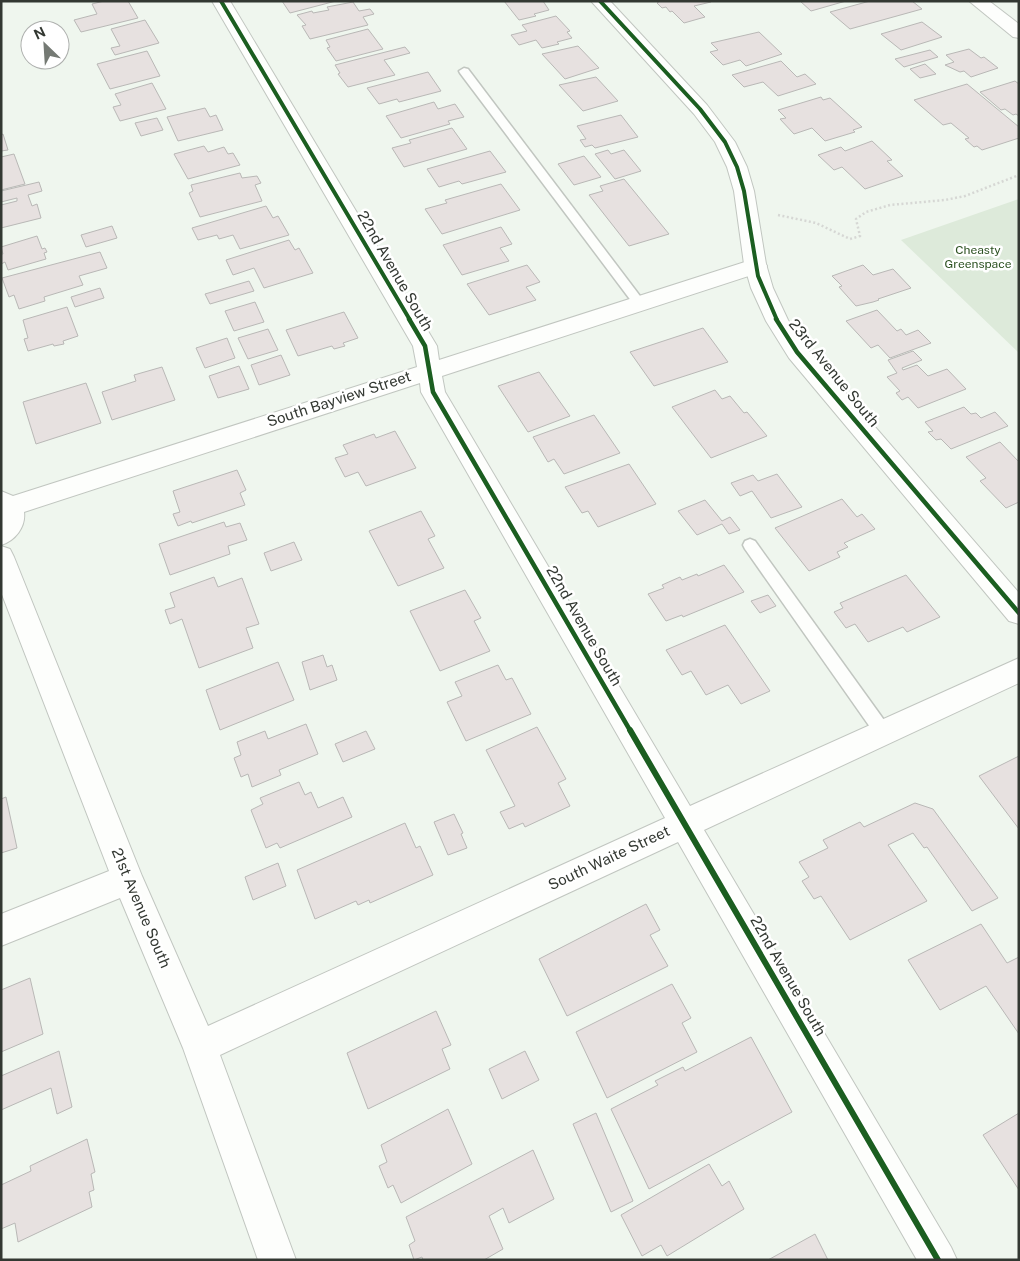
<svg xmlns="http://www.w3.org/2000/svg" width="1020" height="1261" viewBox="0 0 1020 1261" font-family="'Public Sans',sans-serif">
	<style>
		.green { fill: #ddeada }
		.building { fill: #e7e1e0; stroke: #b9b8b6 }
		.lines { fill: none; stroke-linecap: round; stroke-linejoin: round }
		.service-casing { stroke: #c1c6c0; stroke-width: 3 }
		.minor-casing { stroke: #c1c6c0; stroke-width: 2 }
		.tertiary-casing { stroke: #c1c6c0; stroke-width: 2 }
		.path { stroke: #d6d7d4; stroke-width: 2.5; stroke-dasharray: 2 2.5; stroke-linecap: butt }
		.service { fill: #fdfefc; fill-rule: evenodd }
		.minor { fill: #fdfefc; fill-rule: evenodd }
		.tertiary { fill: #fdfefc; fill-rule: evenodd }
		.cycleway-far2-casing { stroke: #fff; stroke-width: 6 }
		.cycleway-far1-casing { stroke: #fff; stroke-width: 8 }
		.cycleway-casing { stroke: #fff; stroke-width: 9 }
		.cycleway-far2 { stroke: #1b5e20; stroke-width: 4 }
		.cycleway-far1 { stroke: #1b5e20; stroke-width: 4.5 }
		.cycleway { stroke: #1b5e20; stroke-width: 6 }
		.labels { text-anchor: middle; stroke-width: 5; stroke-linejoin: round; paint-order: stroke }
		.far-park-label { font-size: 12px; fill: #2c5121; stroke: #fff }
		.street-label { font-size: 15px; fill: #333832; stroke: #fff }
	</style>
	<rect width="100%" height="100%" fill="#eff6ee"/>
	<!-- green -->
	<polygon class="green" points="1019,199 1019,353 901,240"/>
	<!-- building -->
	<g class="building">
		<polygon points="104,1 128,1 138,18 81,32 74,20 97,14 92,4"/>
		<polygon points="282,1 336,1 290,13"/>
		<polygon points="504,1 543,1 549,10 534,14 536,16 519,20"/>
		<polygon points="660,1 710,1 711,2 694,6 705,17 684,23 672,11 670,12 666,7 662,8 657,3"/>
		<polygon points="800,1 846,1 811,11"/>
		<polygon points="870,1 912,1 922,9 850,29 830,12"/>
		<polygon points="353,2 359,11 370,9 374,14 363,17 368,25 310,39 302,26 306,25 297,15 312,11 313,13 329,10 327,7"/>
		<polygon points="556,16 570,31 567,32 572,38 557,42 559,44 542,48 536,40 519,45 511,35 527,31 522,25"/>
		<polygon points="145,20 159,43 115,55 111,48 120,46 111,29"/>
		<polygon points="922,22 942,37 901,50 881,34"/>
		<polygon points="368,29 383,49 336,61 327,48 330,47 326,40"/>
		<polygon points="759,32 782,54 746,66 740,60 723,65 710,52 718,50 711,43"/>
		<polygon points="578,46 599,68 565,79 542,54"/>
		<polygon points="405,47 410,53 384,60 395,75 348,87 338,74 340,73 335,65"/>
		<polygon points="969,49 981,58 984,57 998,68 971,77 964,71 960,72 945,65 954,62 946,55"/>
		<polygon points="930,50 938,57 904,67 895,59"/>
		<polygon points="147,51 160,76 110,89 97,64"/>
		<polygon points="781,61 797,77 805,74 816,84 778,96 763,82 744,87 732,75"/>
		<polygon points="925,64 936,74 920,78 910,69"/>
		<polygon points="428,72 441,91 399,102 397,99 379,104 367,88"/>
		<polygon points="596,77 618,101 583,111 559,85"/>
		<polygon points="1015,81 1019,84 1019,116 1016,114 1013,115 1005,109 1001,110 980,92"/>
		<polygon points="152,83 166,109 120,121 113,107 121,105 115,94"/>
		<polygon points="967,84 1019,127 1019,138 982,150 977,146 974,147 965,139 969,138 951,123 943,125 914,100"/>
		<polygon points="821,97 823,100 830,98 862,127 853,130 855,132 825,141 812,128 794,134 780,119 786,118 778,110"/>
		<polygon points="434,102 438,109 455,104 464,117 448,121 450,124 401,138 386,116"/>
		<polygon points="205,108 210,117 216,115 223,130 178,141 167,117"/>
		<polygon points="621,115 638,137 595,148 592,145 585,147 580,140 586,139 577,126"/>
		<polygon points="157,118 163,130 141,136 135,123"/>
		<polygon points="452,128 467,149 404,167 392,148 411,143 409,140"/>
		<polygon points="3,134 8,150 1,151 1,135"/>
		<polygon points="872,141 892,160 887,161 903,176 865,189 842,167 834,170 818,155 841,147 845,151"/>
		<polygon points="204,146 208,152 224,147 228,154 233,153 240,165 188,179 174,154"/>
		<polygon points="608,150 611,154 624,150 641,171 615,179 595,154"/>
		<polygon points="490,151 506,172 462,184 459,181 439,187 427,169"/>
		<polygon points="14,154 25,184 1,190 1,157"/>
		<polygon points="584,156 601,177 574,185 558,164"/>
		<polygon points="240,173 242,178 257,176 261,183 255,185 262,201 200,217 189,193 193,191 191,185"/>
		<polygon points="624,179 669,234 629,246 589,195 603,191 600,186"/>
		<polygon points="39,182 42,191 28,195 32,206 37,204 41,218 1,228 1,205 17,201 17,198 1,202 1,191"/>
		<polygon points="501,184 520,210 442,234 425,209 447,203 445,200"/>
		<polygon points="266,206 273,218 278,216 289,235 240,249 233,235 219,239 217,235 198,240 192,228"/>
		<polygon points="112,226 117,238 86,247 81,235"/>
		<polygon points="501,227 512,244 500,248 509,261 462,275 443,245"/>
		<polygon points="37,236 42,249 45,248 47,252 44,253 46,259 8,270 5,262 1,264 1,254 3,254 1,247"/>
		<polygon points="289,240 295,250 299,248 313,273 264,288 254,268 233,275 226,260"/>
		<polygon points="100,252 107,268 79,276 83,285 44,297 45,301 19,309 14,295 9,297 2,278"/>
		<polygon points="527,265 540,282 526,287 536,300 489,315 467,284"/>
		<polygon points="863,265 873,275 893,269 911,288 878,299 879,300 873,302 856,306 839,287 842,286 832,276"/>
		<polygon points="249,281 254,291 210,304 205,294"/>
		<polygon points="100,288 104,298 75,307 71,297"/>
		<polygon points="255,302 264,322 234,331 225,311"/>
		<polygon points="67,307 78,336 63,341 64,344 54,346 53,344 28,351 24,339 28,338 23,320"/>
		<polygon points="877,310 897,331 901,329 906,335 918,330 931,343 890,358 878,345 871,348 846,321"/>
		<polygon points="344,312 358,338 343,343 345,346 334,349 332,346 298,356 286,330"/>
		<polygon points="703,328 728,362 654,386 630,352"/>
		<polygon points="268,329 278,350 248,359 238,338"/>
		<polygon points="227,338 235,358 205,368 196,348"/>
		<polygon points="913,351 922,360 902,368 903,370 917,365 928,376 947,369 966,389 918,408 908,397 902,400 896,393 900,391 887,377 897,373 888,360"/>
		<polygon points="281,355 290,375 259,385 251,365"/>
		<polygon points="239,366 249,389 218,398 209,376"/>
		<polygon points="162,367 175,400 112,420 102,392 136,381 134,375"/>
		<polygon points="539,372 570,416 528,432 498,386"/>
		<polygon points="86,383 101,423 36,444 23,402"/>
		<polygon points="715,390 722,399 730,396 744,413 747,412 767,436 711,458 672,407"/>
		<polygon points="964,407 971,414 976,413 981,418 995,412 1008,426 951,449 941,439 936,440 928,432 933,431 925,422"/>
		<polygon points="594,415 620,453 564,474 554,459 548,462 533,437"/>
		<polygon points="395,431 416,468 366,486 358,472 345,477 335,458 348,454 343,445 374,434 376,438"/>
		<polygon points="1000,442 1019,462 1019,502 1006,508 980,481 986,478 966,457"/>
		<polygon points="629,464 656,504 598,527 588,511 582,513 565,487"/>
		<polygon points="237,470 246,490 240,493 245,505 192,523 191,521 178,526 173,514 180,512 173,491"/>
		<polygon points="777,474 802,507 771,518 752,491 740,496 731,483 753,475 758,481"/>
		<polygon points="842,499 857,517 862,514 875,529 844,543 848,547 837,552 840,557 809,571 775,528"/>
		<polygon points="705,500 722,521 730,517 740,530 729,534 722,524 697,535 678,511"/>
		<polygon points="421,511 435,536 428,539 444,568 398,586 369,531"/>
		<polygon points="224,522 226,527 240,523 247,540 228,546 230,554 170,575 159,544"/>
		<polygon points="294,542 302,560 271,571 264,553"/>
		<polygon points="724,565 744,592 683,617 682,615 666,621 648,594 664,588 662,585 680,577 682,580 697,574 698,576"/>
		<polygon points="906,575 940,617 907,632 903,627 868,642 855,624 846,628 834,612 843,608 840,603"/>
		<polygon points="214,577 218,587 242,578 259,624 246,628 253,648 199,668 182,619 170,624 165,610 175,607 170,593"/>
		<polygon points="465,590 481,618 474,621 490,651 440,671 410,611"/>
		<polygon points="768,595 776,606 760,613 751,601"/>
		<polygon points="725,625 770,691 741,704 728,685 706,695 691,671 682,675 666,650"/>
		<polygon points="323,655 327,667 332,665 337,680 310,690 302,662"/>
		<polygon points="278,662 294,700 220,730 206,690"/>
		<polygon points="498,665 506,680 512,678 531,714 466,741 447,702 462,696 455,682"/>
		<polygon points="306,724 318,754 279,770 281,775 252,787 248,774 241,777 234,758 241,755 237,742 265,731 268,739"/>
		<polygon points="537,727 566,779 558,783 570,806 525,827 523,823 509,829 500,812 515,806 486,750"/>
		<polygon points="366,731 375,749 343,762 335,744"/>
		<polygon points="1019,756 1019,829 979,776"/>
		<polygon points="299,782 305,795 311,792 318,808 343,797 352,817 280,848 277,843 266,848 251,810 263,804 260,798"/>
		<polygon points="6,797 17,848 1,853 1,799"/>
		<polygon points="915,803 933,809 998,898 972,911 927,847 924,848 913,833 888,845 927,901 850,940 821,896 814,899 802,881 809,877 799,862 828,848 823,840 860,822 864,827"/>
		<polygon points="454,814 463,833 461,834 467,848 448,855 434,822"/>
		<polygon points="405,823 416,848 420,846 433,875 370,903 369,900 358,905 356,901 315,919 297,870"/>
		<polygon points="278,863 286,886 253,900 245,877"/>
		<polygon points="646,904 660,930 650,935 668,966 567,1016 539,959"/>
		<polygon points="981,924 1007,963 1019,957 1019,1034 986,986 940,1010 908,960"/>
		<polygon points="30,978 43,1034 1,1052 1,990"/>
		<polygon points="672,984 691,1018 682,1023 697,1052 607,1098 576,1032"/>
		<polygon points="436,1011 451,1045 442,1049 450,1069 368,1109 347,1053"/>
		<polygon points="751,1037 792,1112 649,1189 611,1109 658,1085 655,1081 683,1067 685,1071"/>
		<polygon points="59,1051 72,1107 57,1114 51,1088 1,1110 1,1076"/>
		<polygon points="525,1051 539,1080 502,1099 489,1069"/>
		<polygon points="448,1109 472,1164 401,1203 393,1185 388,1188 379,1166 387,1162 381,1145"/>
		<polygon points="596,1113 633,1201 611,1212 573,1124"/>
		<polygon points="1019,1113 1019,1190 983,1135"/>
		<polygon points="87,1139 95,1172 91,1174 94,1190 89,1192 92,1207 18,1242 15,1223 1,1229 1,1185 31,1171 30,1166"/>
		<polygon points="533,1150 554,1199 509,1223 503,1208 489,1216 503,1249 484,1260 423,1260 422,1257 414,1260 409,1245 415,1241 406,1217"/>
		<polygon points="709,1164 722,1186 729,1181 744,1209 667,1256 661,1245 642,1256 621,1215"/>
		<polygon points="815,1234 828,1260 768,1260"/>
	</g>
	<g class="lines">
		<!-- service casing -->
		<g class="service-casing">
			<g id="service">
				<polygon points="464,68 468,69 643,300 645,303 643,306 635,306 460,73 459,71"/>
				<polygon points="750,539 755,541 889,727 891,732 889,737 883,739 877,737 745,549 743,545 745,541"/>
			</g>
		</g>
		<!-- minor casing -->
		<g class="minor-casing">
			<g id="minor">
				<path d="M212 1H230L437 346 439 360 748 261 756 259 764 261 767 266 764 271 442 376 445 392 690 806 1019 658V683L704 830 951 1247 957 1260H917L678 842 220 1055 296 1260H258L183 1048 120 898 1 946V914L109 871 1 592V546L10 549 14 557 142 876 208 1026 665 818 421 392 420 383 24 512C26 527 15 541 1 545V491L13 496 417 367 413 346Z"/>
				<polygon points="969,1 989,1 1019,24 1019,38 1013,37"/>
			</g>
		</g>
		<!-- tertiary casing -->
		<g class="tertiary-casing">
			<polygon id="tertiary" points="591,1 610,1 707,105 735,142 747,167 754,191 766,264 773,288 788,320 805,346 1019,593 1019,624 1009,621 789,358 766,321 751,288 744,264 734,191 727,167 715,142 694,114"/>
		</g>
		<!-- path -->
		<polyline class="path" points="778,215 816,223 850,239 860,236 856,219 866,212 890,205 945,200 965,196 1019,175"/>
		<!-- service -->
		<use href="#service" class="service"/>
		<!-- minor -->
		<use href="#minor" class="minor"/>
		<!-- tertiary -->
		<use href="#tertiary" class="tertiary"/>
		<!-- cycleway-far2 casing -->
		<g class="cycleway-far2-casing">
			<g id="cycleway-far2">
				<polyline points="221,1 410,320"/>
				<polyline points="600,1 700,109 725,142 737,167 744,191 758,276 777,320"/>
			</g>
		</g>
		<!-- cycleway-far1 casing -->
		<g class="cycleway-far1-casing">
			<g id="cycleway-far1">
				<polyline points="409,319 425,346 433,392 631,732"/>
				<polyline points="776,319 797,352 1019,613"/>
			</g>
		</g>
		<!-- cycleway casing -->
		<g class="cycleway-casing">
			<polyline id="cycleway" points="630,730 938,1260"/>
		</g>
		<!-- cycleway-far2 -->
		<use href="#cycleway-far2" class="cycleway-far2"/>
		<!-- cycleway-far1 -->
		<use href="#cycleway-far1" class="cycleway-far1"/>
		<!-- cycleway -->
		<use href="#cycleway" class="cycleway"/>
	</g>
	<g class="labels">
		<!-- far-park labels -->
		<g class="far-park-label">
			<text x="978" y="254">Cheasty<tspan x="978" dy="14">Greenspace</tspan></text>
		</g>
		<!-- street labels -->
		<g class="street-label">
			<text transform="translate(395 271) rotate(60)" y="5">22nd Avenue South</text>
			<text transform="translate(834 373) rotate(51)" y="5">23rd Avenue South</text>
			<text transform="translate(339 399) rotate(-18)" y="5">South Bayview Street</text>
			<text transform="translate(584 626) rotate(60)" y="5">22nd Avenue South</text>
			<text transform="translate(609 858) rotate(-25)" y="5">South Waite Street</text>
			<text transform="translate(141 908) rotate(67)" y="5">21st Avenue South</text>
			<text transform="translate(788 976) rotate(60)" y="5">22nd Avenue South</text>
		</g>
	</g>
	<!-- border -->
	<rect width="1020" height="1261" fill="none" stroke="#333832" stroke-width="5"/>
	<!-- north arrow -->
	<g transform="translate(45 45) rotate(335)"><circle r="24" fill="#ffffff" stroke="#adafad"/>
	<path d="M0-4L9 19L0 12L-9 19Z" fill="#757a74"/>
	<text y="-8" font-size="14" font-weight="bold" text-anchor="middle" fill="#333832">N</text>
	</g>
</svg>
